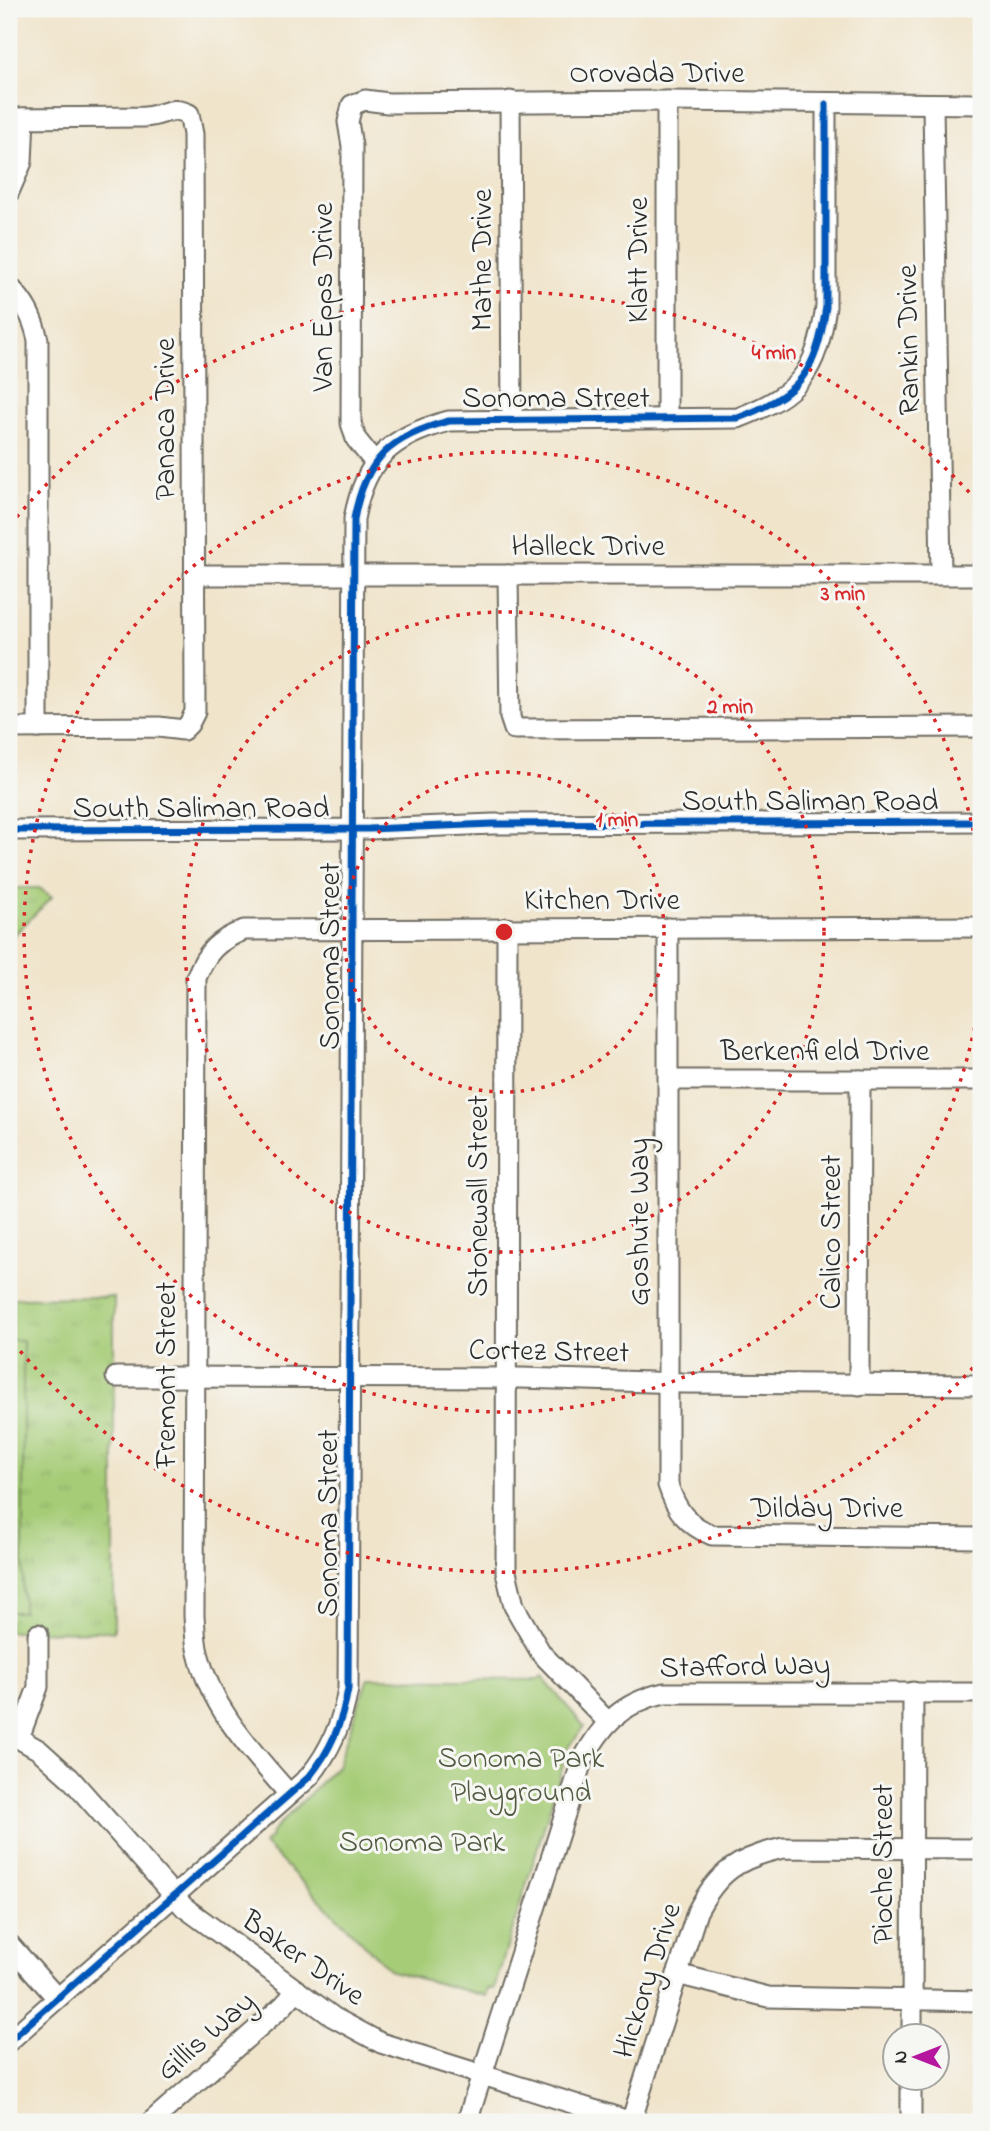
<svg xmlns="http://www.w3.org/2000/svg" width="990" height="2131" viewBox="0 0 990 2131" font-family="'Indie Flower',sans-serif">
	<style>
		.grass { fill: url(#grass-tufts); stroke: #687c51; stroke-width: 2 }
		.green { fill: #a6cc77; stroke: #687c51; stroke-width: 2 }
		.lines { fill: none; stroke-linecap: round; stroke-linejoin: round }
		.minor-casing { stroke: #706c63; stroke-width: 23 }
		.minor { stroke: #fff; stroke-width: 19 }
		.cycleway-casing { stroke: #f6f6f2; stroke-width: 11 }
		.cycleway { stroke: #0057b8; stroke-width: 7 }
		.ring { fill: none; stroke: #d62828; stroke-width: 3.5; stroke-dasharray: 3.5 7 }
		.labels { text-anchor: middle; stroke-width: 6; stroke-linejoin: round; paint-order: stroke }
		.street-label { font-size: 30px; fill: #2b2b2b; stroke: #f6f6f2 }
		.park-label { font-size: 30px; fill: #505b42; stroke: #f6f6f2 }
		.centre { fill: #d62828; stroke: #f6f6f2; stroke-width: 3.5 }
		.ring-label { font-size: 21px; text-anchor: middle; font-weight: bold; fill: #d62828; stroke: #f6f6f2; stroke-width: 6; stroke-linejoin: round; paint-order: stroke }
	</style>
	<defs>
		<pattern id="grass-tufts" width="24" height="20" patternUnits="userSpaceOnUse" patternTransform="scale(1.75)"><rect width="24" height="20" fill="#a6cc77"/><path d="M3 7l-1-3M5 7V3M7 7l1-3M15 17l-1-3M17 17v-4M19 17l1-3" fill="none" stroke="#8faf67"/></pattern>
	</defs>
	<rect width="100%" height="100%" fill="#f6f6f2"/>
	<filter id="ink" filterUnits="userSpaceOnUse"><feTurbulence type="fractalNoise" baseFrequency=".0143" numOctaves="2"/><feDisplacementMap in="SourceGraphic" scale="14" xChannelSelector="R" yChannelSelector="G"/><feConvolveMatrix kernelMatrix="1 2 1 2 8 2 1 2 1" color-interpolation-filters="sRGB"/></filter>
	<filter id="wash" filterUnits="userSpaceOnUse"><feTurbulence type="fractalNoise" baseFrequency=".00686" numOctaves="4" result="noise"/><feDisplacementMap in="SourceGraphic" scale="28" xChannelSelector="R" yChannelSelector="G"/><feGaussianBlur stdDeviation="1.57" result="paint"/><feColorMatrix in="noise" values="0 0 0 0 0 0 0 0 0 0 0 0 0 0 0 0 0 1.4 0 .05"/><feComposite in="paint" operator="in"/></filter>
	<g filter="url(#wash)">
		<rect width="100%" height="100%" fill="#f0e4cb"/>
		<!-- grass -->
		<g class="grass">
			<polygon points="9,888 39,888 52,897 9,940"/>
			<polygon points="114,1297 114,1631 9,1632 9,1612 23,1612 23,1340 9,1340 9,1329 12,1328 13,1298"/>
		</g>
		<!-- green -->
		<g class="green">
			<rect x="9" y="1340" width="14" height="272"/>
			<polygon points="542,1677 584,1726 568,1749 494,1989 488,1988 486,1996 391,1971 264,1844 271,1837 270,1834 337,1766 368,1678 538,1680"/>
		</g>
	</g>
	<g filter="url(#ink)">
		<g class="lines">
			<!-- minor casing -->
			<g class="minor-casing">
				<g id="minor">
					<polyline points="510,101 512,419"/>
					<polyline points="667,101 667,419"/>
					<polyline points="933,105 941,574"/>
					<path d="M9 118 144 117C164 116 170 105 189 114L193 134 195 712 189 724 183 730 159 727 9 728"/>
					<polyline points="9,192 22,162 24,118"/>
					<path d="M9 286C25 303 33 317 38 340V728"/>
					<polyline points="376,464 356,439 351,423 352,146 348,122 352,105 365,100 388,103 667,101 981,104"/>
					<polyline points="194,575 981,575"/>
					<polyline points="508,575 510,717 514,729 981,727"/>
					<polyline points="9,830 369,829 493,824 981,822"/>
					<polyline points="507,928 506,1572 514,1606 541,1653 608,1722"/>
					<path d="M668 928V1485C676 1510 687 1525 712 1535L981 1538"/>
					<polyline points="669,1080 981,1080"/>
					<polyline points="116,1377 521,1378 683,1383 981,1385"/>
					<polyline points="859,1385 860,1080"/>
					<polyline points="9,1733 39,1750 70,1778 184,1907 333,2017 381,2043 632,2122"/>
					<polyline points="19,1738 38,1687 38,1634"/>
					<path d="M289 1794C252 1751 212 1710 198 1653 195 1641 195 1628 194 1616L196 978C207 951 217 941 244 930L981 927"/>
					<polyline points="9,1944 57,1998"/>
					<polyline points="677,1974 768,1997 981,2001"/>
					<polyline points="912,2036 913,1692"/>
					<path d="M9 2041 309 1777C331 1750 342 1723 348 1689L354 519C365 459 391 436 449 421L738 418C800 394 816 373 826 307V104"/>
					<polyline points="151,2122 283,2006 297,1990"/>
					<path d="M467 2122 582 1761C602 1724 621 1703 664 1693H981"/>
					<path d="M631 2122 697 1912C718 1871 739 1858 783 1848L981 1849"/>
					<polyline points="911,2122 911,2078"/>
				</g>
			</g>
			<!-- minor -->
			<use href="#minor" class="minor"/>
			<!-- cycleway casing -->
			<g class="cycleway-casing">
				<g id="cycleway">
					<polyline points="9,830 369,829 493,824 981,822"/>
					<path d="M9 2041 309 1777C331 1750 342 1723 348 1689L354 519C365 459 391 436 449 421L738 418C800 394 816 373 826 307V104"/>
				</g>
			</g>
			<!-- cycleway -->
			<use href="#cycleway" class="cycleway"/>
		</g>
	</g>
	<!-- distance rings -->
	<g class="ring">
		<circle cx="504" cy="932" r="160"/>
		<circle cx="504" cy="932" r="320"/>
		<path d="M981 986A480 480 0 1 1 981 878"/>
		<path d="M980 1360A640 640 0 0 1 10 1339M10 525A640 640 0 0 1 980 504"/>
	</g>
	<g class="labels">
		<!-- street labels -->
		<g class="street-label">
			<text x="657" y="82">Orovada Drive</text>
			<text transform="translate(481 260) rotate(-90)" y="10">Mathe Drive</text>
			<text transform="translate(637 260) rotate(-90)" y="10">Klatt Drive</text>
			<text transform="translate(322 297) rotate(-90)" y="10">Van Epps Drive</text>
			<text transform="translate(907 340) rotate(-91)" y="10">Rankin Drive</text>
			<text x="556" y="407">Sonoma Street</text>
			<text transform="translate(164 419) rotate(-90)" y="10">Panaca Drive</text>
			<text x="588" y="555">Halleck Drive</text>
			<text x="810" y="810">South Saliman Road</text>
			<text x="201" y="817">South Saliman Road</text>
			<text x="602" y="909">Kitchen Drive</text>
			<text transform="translate(329 956) rotate(-90)" y="10">Sonoma Street</text>
			<text x="825" y="1060">Berkenfield Drive</text>
			<text transform="translate(477 1196) rotate(-90)" y="10">Stonewall Street</text>
			<text transform="translate(638 1222) rotate(-90)" y="10">Goshute Way</text>
			<text transform="translate(830 1232) rotate(-90)" y="10">Calico Street</text>
			<text transform="translate(549 1350) rotate(1)" y="10">Cortez Street</text>
			<text transform="translate(165 1375) rotate(-90)" y="10">Fremont Street</text>
			<text x="827" y="1517">Dilday Drive</text>
			<text transform="translate(327 1523) rotate(-90)" y="10">Sonoma Street</text>
			<text transform="translate(745 1665) rotate(-1)" y="10">Stafford Way</text>
			<text transform="translate(882 1864) rotate(-90)" y="10">Pioche Street</text>
			<text transform="translate(304 1957) rotate(35)" y="10">Baker Drive</text>
			<text transform="translate(646 1980) rotate(-72)" y="10">Hickory Drive</text>
			<text transform="translate(205 2035) rotate(-41)" y="10">Gillis Way</text>
		</g>
		<!-- park labels -->
		<g class="park-label">
			<text x="521" y="1767">Sonoma Park<tspan x="521" dy="34">Playground</tspan></text>
			<text x="422" y="1851">Sonoma Park</text>
		</g>
	</g>
	<circle cx="504" cy="932" r="10" class="centre"/>
	<g class="ring-label">
		<text x="774" y="359">4 min</text>
		<text x="843" y="600">3 min</text>
		<text x="730" y="713">2 min</text>
		<text x="617" y="826">1 min</text>
	</g>
	<!-- margin -->
	<rect width="990" height="2131" fill="none" stroke="#f6f6f2" stroke-width="35"/>
	<!-- north arrow -->
	<g transform="translate(916 2057) rotate(270)"><circle r="33" fill="#f6f6f2" stroke="#a5a5a2" stroke-width="2"/>
	<path d="M0-5L12 26L0 18L-12 26Z" fill="#b5179e"/>
	<text y="-10" font-size="19" font-weight="bold" text-anchor="middle" fill="#2b2b2b">N</text>
	</g>
</svg>
